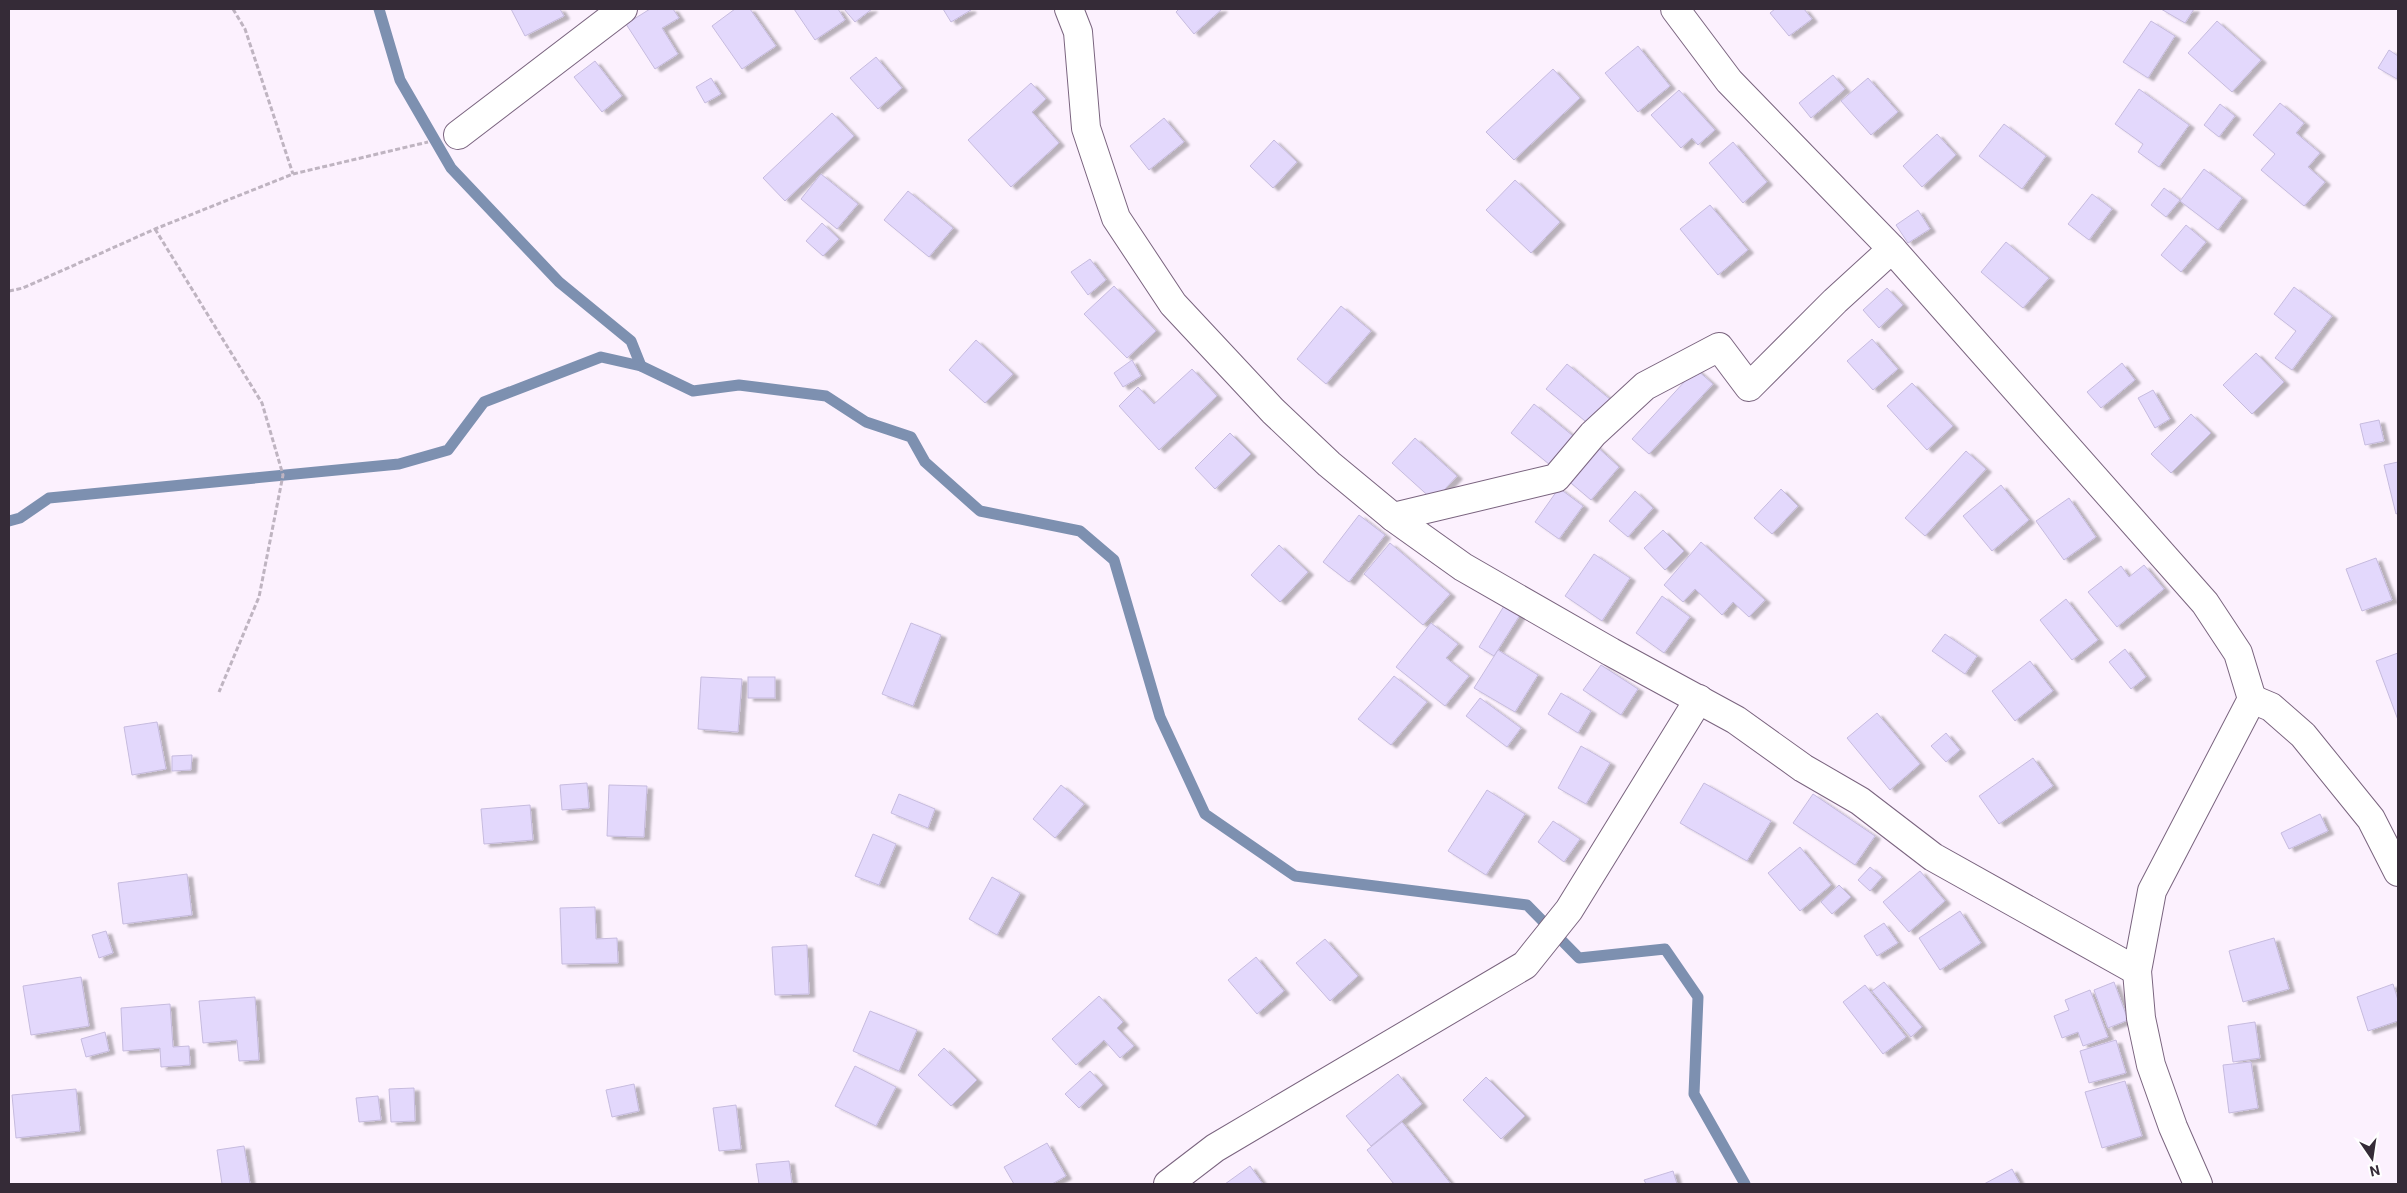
<svg xmlns="http://www.w3.org/2000/svg" width="2407" height="1193" viewBox="0 0 2407 1193" font-family="Roboto,sans-serif">
	<style>
		.lines { fill: none; stroke-linecap: round; stroke-linejoin: round }
		.stream { stroke: #7d90b0; stroke-width: 11 }
		.building { fill: #e3d8fc; stroke: #c6bbde; filter: url(#shadow) }
		.minor-casing { stroke: #7a647f; stroke-width: 30 }
		.path { stroke: #bfb4c1; stroke-width: 3; stroke-dasharray: 5 2.5; stroke-linecap: butt }
		.minor { stroke: #fff; stroke-width: 28 }
	</style>
	<defs>
		<filter id="shadow"><feDropShadow dx="5.5" dy="3" stdDeviation="1" flood-color="#0004"/></filter>
	</defs>
	<rect width="100%" height="100%" fill="#fcf1fe"/>
	<g class="lines">
		<!-- stream -->
		<g class="stream">
			<polyline points="379,9 400,80 451,168 559,282 631,341 641,366"/>
			<polyline points="9,521 20,518 49,498 399,464 448,450 484,402 601,357 641,366 693,391 739,385 826,396 866,422 911,437 925,462 980,511 1080,531 1114,560 1160,717 1205,814 1295,876 1527,905 1579,958 1665,949 1698,997 1694,1094 1745,1184"/>
		</g>
	</g>
	<!-- building -->
	<g class="building">
		<polygon points="511,9 560,9 564,16 525,36"/>
		<polygon points="650,9 673,9 679,18 662,28 678,54 655,69 626,24"/>
		<polygon points="735,9 750,9 776,46 742,69 712,26"/>
		<polygon points="794,9 838,9 845,20 815,40"/>
		<polygon points="844,9 872,9 855,22"/>
		<polygon points="943,9 970,9 971,10 951,22"/>
		<polygon points="1179,9 1222,9 1194,34 1176,12"/>
		<polygon points="1775,9 1804,9 1812,19 1789,36 1770,13"/>
		<polygon points="2161,9 2194,9 2185,23"/>
		<polygon points="2151,21 2175,36 2148,78 2123,62"/>
		<polygon points="2217,21 2261,60 2232,92 2188,53"/>
		<polygon points="1638,46 1670,86 1638,112 1605,73"/>
		<polygon points="2389,50 2398,56 2397,79 2378,68"/>
		<polygon points="876,57 902,88 878,109 850,78"/>
		<polygon points="595,61 622,96 602,112 574,77"/>
		<polygon points="1553,69 1580,98 1514,160 1486,132"/>
		<polygon points="1833,75 1845,89 1811,118 1799,103"/>
		<polygon points="711,78 721,94 705,103 696,87"/>
		<polygon points="1868,78 1898,112 1871,135 1841,101"/>
		<polygon points="1031,83 1046,99 1032,112 1059,143 1011,187 968,140"/>
		<polygon points="2139,89 2189,125 2159,167 2138,152 2143,144 2115,124"/>
		<polygon points="1679,90 1715,130 1698,145 1692,138 1681,148 1651,115"/>
		<polygon points="2280,103 2304,123 2296,133 2320,153 2308,167 2325,182 2304,206 2261,170 2275,154 2253,135"/>
		<polygon points="2220,104 2235,116 2219,137 2204,125"/>
		<polygon points="832,113 854,136 785,201 763,178"/>
		<polygon points="1164,118 1184,142 1149,170 1130,146"/>
		<polygon points="2004,124 2046,156 2022,189 1979,156"/>
		<polygon points="1937,134 1956,155 1922,187 1903,166"/>
		<polygon points="1274,140 1297,162 1273,188 1250,166"/>
		<polygon points="1733,142 1767,182 1743,203 1709,163"/>
		<polygon points="2204,169 2242,198 2218,230 2180,201"/>
		<polygon points="821,174 858,204 837,229 801,199"/>
		<polygon points="1515,180 1560,222 1531,253 1486,210"/>
		<polygon points="2164,188 2180,200 2166,217 2151,205"/>
		<polygon points="908,191 953,228 929,257 884,220"/>
		<polygon points="2092,194 2112,209 2089,240 2068,224"/>
		<polygon points="1710,205 1748,250 1718,275 1680,229"/>
		<polygon points="1918,210 1930,229 1908,243 1896,225"/>
		<polygon points="822,223 839,239 823,256 806,241"/>
		<polygon points="2186,225 2206,242 2181,272 2161,255"/>
		<polygon points="2006,242 2049,278 2023,308 1981,272"/>
		<polygon points="1090,259 1106,280 1088,295 1071,272"/>
		<polygon points="1114,286 1156,331 1127,358 1084,314"/>
		<polygon points="2294,287 2332,316 2292,370 2275,358 2296,331 2274,314"/>
		<polygon points="1887,288 1903,305 1879,328 1863,310"/>
		<polygon points="1341,306 1371,331 1326,384 1297,359"/>
		<polygon points="1872,339 1898,369 1873,390 1847,361"/>
		<polygon points="976,340 1013,374 985,403 949,370"/>
		<polygon points="2256,353 2284,382 2252,414 2223,385"/>
		<polygon points="1132,360 1141,376 1123,387 1114,373"/>
		<polygon points="2122,363 2135,380 2101,408 2087,392"/>
		<polygon points="1567,364 1611,400 1590,425 1546,389"/>
		<polygon points="1192,369 1217,396 1159,450 1119,406 1138,387 1154,404"/>
		<polygon points="1696,369 1713,384 1649,454 1632,439"/>
		<polygon points="1912,383 1953,426 1927,450 1887,406"/>
		<polygon points="2153,390 2170,419 2155,428 2138,398"/>
		<polygon points="1534,404 1578,440 1555,469 1511,433"/>
		<polygon points="2191,414 2211,433 2171,473 2151,454"/>
		<polygon points="2379,420 2384,441 2365,445 2360,424"/>
		<polygon points="1230,433 1251,454 1215,489 1195,468"/>
		<polygon points="1415,438 1457,476 1434,501 1392,463"/>
		<polygon points="1594,444 1619,467 1591,500 1565,478"/>
		<polygon points="1966,451 1986,469 1925,536 1905,518"/>
		<polygon points="2398,462 2398,513 2396,514 2384,465"/>
		<polygon points="2001,485 2029,520 1992,551 1963,516"/>
		<polygon points="1559,488 1583,506 1559,539 1535,522"/>
		<polygon points="1781,489 1798,506 1772,534 1754,518"/>
		<polygon points="1635,491 1653,508 1628,537 1609,521"/>
		<polygon points="2069,498 2096,537 2064,560 2036,521"/>
		<polygon points="1359,515 1385,535 1349,582 1323,562"/>
		<polygon points="1663,530 1684,551 1665,570 1644,548"/>
		<polygon points="1701,542 1765,600 1749,617 1733,602 1722,615 1695,589 1683,602 1664,585"/>
		<polygon points="1390,543 1450,594 1423,625 1364,574"/>
		<polygon points="1279,545 1308,572 1280,602 1251,575"/>
		<polygon points="1594,554 1630,578 1602,621 1565,596"/>
		<polygon points="2376,558 2392,600 2362,611 2346,569"/>
		<polygon points="2144,565 2164,589 2117,627 2088,592 2121,566 2129,577"/>
		<polygon points="1662,596 1690,617 1664,653 1636,633"/>
		<polygon points="2066,599 2098,640 2072,660 2040,620"/>
		<polygon points="1504,606 1520,615 1494,656 1479,647"/>
		<polygon points="911,623 941,635 913,706 882,694"/>
		<polygon points="1431,623 1458,644 1446,658 1469,676 1445,706 1396,667"/>
		<polygon points="1945,634 1977,656 1965,674 1932,651"/>
		<polygon points="2125,649 2146,677 2131,689 2109,662"/>
		<polygon points="1498,650 1538,675 1515,712 1474,688"/>
		<polygon points="2398,653 2398,720 2376,661"/>
		<polygon points="2030,661 2053,691 2015,721 1992,691"/>
		<polygon points="1601,665 1638,689 1621,715 1583,690"/>
		<polygon points="1394,676 1427,702 1391,745 1358,719"/>
		<polygon points="701,677 742,679 738,732 698,729"/>
		<rect x="748" y="677" width="27" height="21"/>
		<polygon points="1561,693 1591,711 1578,733 1548,714"/>
		<polygon points="1480,698 1521,728 1507,747 1466,716"/>
		<polygon points="1877,713 1920,764 1890,790 1847,738"/>
		<polygon points="157,722 166,769 132,775 124,727"/>
		<polygon points="1946,733 1960,750 1946,762 1931,746"/>
		<polygon points="1581,746 1610,763 1586,804 1558,788"/>
		<polygon points="192,755 191,770 172,771 172,756"/>
		<polygon points="2033,758 2053,786 1999,824 1979,796"/>
		<polygon points="587,783 589,808 562,810 560,785"/>
		<polygon points="1704,783 1771,821 1747,861 1680,823"/>
		<polygon points="609,785 647,786 644,837 607,836"/>
		<polygon points="1061,785 1084,804 1055,838 1033,819"/>
		<polygon points="1487,790 1525,814 1486,875 1448,851"/>
		<polygon points="899,794 935,809 928,828 891,813"/>
		<polygon points="1813,794 1875,836 1855,865 1793,823"/>
		<polygon points="530,805 533,840 484,844 481,809"/>
		<polygon points="2320,814 2328,831 2289,849 2281,833"/>
		<polygon points="1553,821 1580,839 1564,862 1538,842"/>
		<polygon points="873,834 896,844 879,885 855,876"/>
		<polygon points="1800,847 1831,885 1800,911 1768,873"/>
		<polygon points="1870,867 1882,877 1870,891 1858,880"/>
		<polygon points="1920,871 1945,901 1909,932 1883,902"/>
		<polygon points="187,874 192,915 123,924 118,883"/>
		<polygon points="992,877 1020,893 997,935 969,919"/>
		<polygon points="1839,885 1851,897 1832,914 1821,902"/>
		<polygon points="595,907 596,939 617,938 618,963 562,964 560,908"/>
		<polygon points="1960,911 1981,943 1940,970 1919,938"/>
		<polygon points="1884,923 1898,943 1877,956 1864,936"/>
		<polygon points="106,931 113,953 99,958 92,935"/>
		<polygon points="2274,938 2289,989 2243,1002 2229,951"/>
		<polygon points="1325,939 1358,976 1330,1001 1296,963"/>
		<polygon points="807,945 809,994 775,995 772,947"/>
		<polygon points="1256,957 1284,991 1257,1014 1228,980"/>
		<polygon points="81,977 89,1026 31,1035 23,986"/>
		<polygon points="1884,982 1922,1027 1911,1037 1872,991"/>
		<polygon points="2114,982 2128,1020 2108,1028 2094,990"/>
		<polygon points="2393,984 2398,1000 2398,1021 2368,1031 2357,997"/>
		<polygon points="1865,985 1906,1037 1883,1054 1843,1002"/>
		<polygon points="2090,990 2108,1037 2083,1046 2078,1032 2062,1038 2054,1016 2069,1010 2065,1000"/>
		<polygon points="1099,996 1123,1022 1117,1028 1134,1046 1120,1058 1104,1040 1076,1065 1052,1039"/>
		<polygon points="255,997 259,1060 239,1061 237,1040 203,1043 199,1001"/>
		<polygon points="170,1004 173,1047 189,1046 190,1065 161,1067 160,1048 123,1051 121,1008"/>
		<polygon points="870,1011 917,1030 899,1071 853,1051"/>
		<polygon points="2255,1022 2260,1058 2233,1062 2228,1026"/>
		<polygon points="105,1032 109,1051 86,1057 81,1039"/>
		<polygon points="2116,1040 2126,1073 2089,1083 2080,1051"/>
		<polygon points="944,1048 977,1080 951,1106 918,1075"/>
		<polygon points="2251,1062 2258,1108 2229,1113 2223,1065"/>
		<polygon points="855,1066 896,1087 876,1126 835,1106"/>
		<polygon points="1090,1071 1103,1085 1079,1108 1065,1094"/>
		<polygon points="1398,1074 1422,1104 1371,1146 1346,1116"/>
		<polygon points="1486,1077 1525,1116 1501,1139 1463,1100"/>
		<polygon points="2125,1081 2142,1136 2102,1148 2085,1092"/>
		<polygon points="634,1084 639,1111 612,1117 606,1090"/>
		<polygon points="414,1088 415,1121 391,1122 389,1089"/>
		<polygon points="76,1089 80,1131 16,1138 12,1095"/>
		<polygon points="378,1096 381,1120 359,1122 356,1098"/>
		<polygon points="736,1105 741,1149 719,1151 713,1108"/>
		<polygon points="1402,1122 1451,1184 1394,1184 1367,1150"/>
		<polygon points="1047,1143 1066,1176 1052,1184 1014,1184 1004,1167"/>
		<polygon points="244,1146 250,1184 222,1184 217,1150"/>
		<polygon points="789,1161 792,1184 759,1184 756,1164"/>
		<polygon points="1250,1166 1263,1184 1225,1184"/>
		<polygon points="2012,1169 2020,1184 1984,1184"/>
		<polygon points="1673,1171 1677,1184 1646,1184 1644,1180"/>
	</g>
	<g class="lines">
		<!-- minor casing -->
		<g class="minor-casing">
			<g id="minor">
				<polyline points="1069,9 1078,32 1086,128 1116,218 1173,304 1273,411 1329,464 1393,517 1463,567 1611,652 1736,720 1803,768 1860,801 1933,857 2137,971"/>
				<polyline points="1675,9 1729,81 1892,249 2205,603 2238,653 2252,699 2152,891 2137,971 2141,1018 2151,1065 2173,1127 2198,1184"/>
				<polyline points="458,135 623,9"/>
				<polyline points="1393,517 1556,478 1593,434 1645,386 1719,347 1749,387 1835,301 1892,249"/>
				<polyline points="2252,699 2271,707 2303,735 2371,819 2398,872"/>
				<polyline points="1168,1184 1215,1148 1525,965 1569,910 1699,699"/>
			</g>
		</g>
		<!-- path -->
		<g class="path">
			<polyline points="233,9 245,29 293,174"/>
			<polyline points="155,229 262,403 283,475 259,597 219,692"/>
			<polyline points="9,291 23,288 155,229 293,174 428,142"/>
		</g>
		<!-- minor -->
		<use href="#minor" class="minor"/>
	</g>
	<!-- border -->
	<rect width="2407" height="1193" fill="none" stroke="#352b37" stroke-width="20"/>
	<!-- north arrow -->
	<g transform="translate(2372 1158) rotate(167)" stroke="#ffffff" stroke-width="4" paint-order="stroke">
	<path d="M0-4L9 19L0 12L-9 19Z" fill="#352b37"/>
	<text y="-8" font-size="14" font-weight="bold" text-anchor="middle" fill="#352b37">N</text>
	</g>
</svg>
